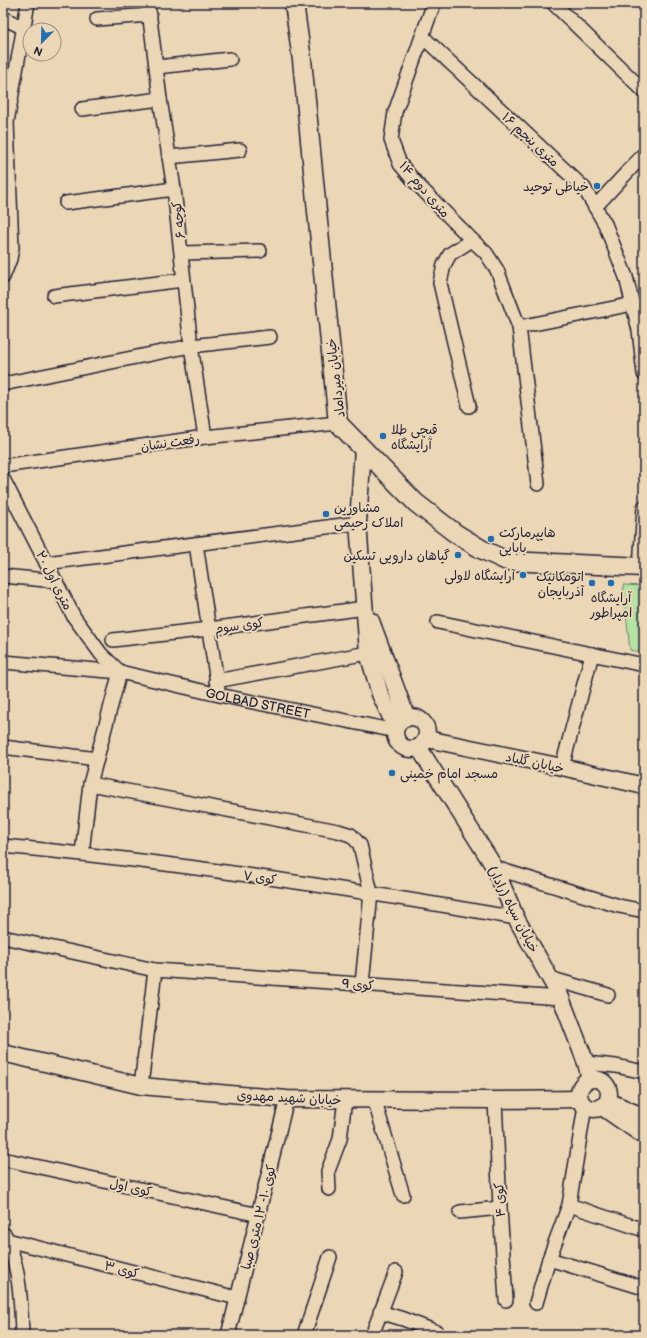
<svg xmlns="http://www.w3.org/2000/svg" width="647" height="1338" viewBox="0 0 647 1338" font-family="'Balsamiq Sans','Playpen Sans Arabic',sans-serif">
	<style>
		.green { fill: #b4e3a2; stroke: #6b826e }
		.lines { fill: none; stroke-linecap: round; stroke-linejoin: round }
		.minor-casing { stroke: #22223b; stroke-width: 16 }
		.tertiary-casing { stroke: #22223b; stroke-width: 19 }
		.secondary-casing { stroke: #22223b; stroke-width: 21 }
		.minor { stroke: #ebd6b5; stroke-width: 13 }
		.tertiary { stroke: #ebd6b5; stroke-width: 16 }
		.secondary { stroke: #ebd6b5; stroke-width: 18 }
		.poi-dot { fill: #1f6fb2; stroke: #ebd6b5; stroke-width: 1.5 }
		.labels { text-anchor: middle; stroke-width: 4; stroke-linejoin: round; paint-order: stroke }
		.street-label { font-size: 13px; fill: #22223b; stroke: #ebd6b5 }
		.poi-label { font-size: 13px; fill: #22223b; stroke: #ebd6b5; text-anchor: end }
	</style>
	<rect width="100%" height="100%" fill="#ebd6b5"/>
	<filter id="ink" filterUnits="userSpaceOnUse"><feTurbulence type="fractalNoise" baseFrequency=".025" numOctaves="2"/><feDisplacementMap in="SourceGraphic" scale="8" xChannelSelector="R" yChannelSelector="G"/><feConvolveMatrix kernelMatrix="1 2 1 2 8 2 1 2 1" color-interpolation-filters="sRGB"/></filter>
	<g filter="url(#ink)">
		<!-- green -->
		<polygon class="green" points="623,585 644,586 644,653 630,650"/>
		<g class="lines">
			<!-- minor casing -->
			<g class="minor-casing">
				<g id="minor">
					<polyline points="148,3 160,99 174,189 191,346 205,437"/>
					<polyline points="434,3 395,112 391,140 400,164 416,183 472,240 486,253 497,270 519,327 538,484"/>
					<polyline points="553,3 644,91"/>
					<polyline points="3,18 24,28"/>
					<polyline points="97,19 150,15"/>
					<polyline points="423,37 584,188 605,224 626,277 639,330 644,374"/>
					<polyline points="157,67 230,59"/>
					<polyline points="82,109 160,99"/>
					<polyline points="169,157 240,150"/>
					<polyline points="66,203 174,189"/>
					<polyline points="595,207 644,154"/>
					<polyline points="182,253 260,251"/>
					<polyline points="3,277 10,259 12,248 7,122 28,3"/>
					<polyline points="54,296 183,280"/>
					<polyline points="519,327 633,304"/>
					<polyline points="3,384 191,346 270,337"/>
					<polyline points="469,406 440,283 444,265 450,254 472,240"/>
					<polyline points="3,466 205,437 338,423"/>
					<polyline points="3,479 74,617 101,654 120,672"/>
					<polyline points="196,544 218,689"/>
					<polyline points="46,563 358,523"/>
					<polyline points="640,567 644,507"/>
					<polyline points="3,576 56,581"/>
					<polyline points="438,622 644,665"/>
					<polyline points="113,640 209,629 365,608"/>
					<path id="s1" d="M3 662 120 672 219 695 396 731"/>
					<polyline points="216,681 368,653"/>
					<polyline points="3,747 97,759"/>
					<polyline points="562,767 592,654"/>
					<polyline points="90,784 338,831 351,835 360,845 371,893 362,984"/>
					<path d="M3 846C175 862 346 888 516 918"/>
					<polyline points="82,853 90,784 120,672"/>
					<polyline points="495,868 619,906 644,911"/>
					<polyline points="3,937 155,970 561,998"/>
					<polyline points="549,978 608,995"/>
					<polyline points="586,1063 616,1066 644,1072"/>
					<polyline points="141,1086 155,970"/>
					<polyline points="374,1099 403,1195"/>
					<polyline points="495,1100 500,1208 506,1300"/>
					<polyline points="3,1159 259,1215"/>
					<polyline points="329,1189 328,1171 340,1139 345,1100"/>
					<polyline points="569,1205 644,1230"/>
					<polyline points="460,1212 500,1208"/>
					<path d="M5 1235C20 1267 21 1301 22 1335"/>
					<polyline points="7,1240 237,1298"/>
					<polyline points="549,1259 644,1288"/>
					<polyline points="536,1303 549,1259 569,1205 585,1106"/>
					<polyline points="380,1312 403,1319 437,1332"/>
					<polyline points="228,1335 287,1099"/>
					<polyline points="304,1335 330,1257"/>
					<polyline points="372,1335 396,1272"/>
				</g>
			</g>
			<!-- tertiary casing -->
			<g class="tertiary-casing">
				<g id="tertiary">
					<polyline points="363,448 358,523 368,653 380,694 396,728"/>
					<polyline points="371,621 407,718"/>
					<circle cx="411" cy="733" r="16"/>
					<polyline points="427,739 562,767 644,786"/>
					<polyline points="419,748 495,868 516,918 561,998 586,1063 590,1079"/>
					<polyline points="3,1053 141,1086 287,1099 495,1100 580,1099"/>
					<circle cx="594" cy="1094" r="15"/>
					<polyline points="608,1101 644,1117"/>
					<polyline points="602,1107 644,1136"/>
				</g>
			</g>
			<!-- secondary casing -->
			<g class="secondary-casing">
				<polyline id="secondary" points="294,3 302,60 338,423 416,503 455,533 481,549 507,561 644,567"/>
			</g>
			<!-- minor -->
			<use href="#minor" class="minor"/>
			<!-- tertiary -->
			<use href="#tertiary" class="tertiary"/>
			<!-- secondary -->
			<use href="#secondary" class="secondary"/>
		</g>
	</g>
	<!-- markers -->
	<g class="poi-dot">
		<circle cx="597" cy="186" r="4"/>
		<circle cx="383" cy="436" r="4"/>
		<circle cx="326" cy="514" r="4"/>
		<circle cx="491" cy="539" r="4"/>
		<circle cx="458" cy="555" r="4"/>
		<circle cx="523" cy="575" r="4"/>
		<circle cx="592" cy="583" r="4"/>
		<circle cx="611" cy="583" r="4"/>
		<circle cx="392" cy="773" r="4"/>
	</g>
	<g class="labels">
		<!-- street labels -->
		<g class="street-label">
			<text transform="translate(531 139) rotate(43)" y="5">۱۶ متری پنجم</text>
			<text transform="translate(425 189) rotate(49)" y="5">۱۴ متری دوم</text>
			<text transform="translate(178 220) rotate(-97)" y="5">کوچه ۶</text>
			<text transform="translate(335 378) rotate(-97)" y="5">خیابان میرداماد</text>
			<text transform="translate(170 442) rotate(-8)" y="5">رفعت نشان</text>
			<text transform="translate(55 580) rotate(63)" y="5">۲۰ متری اول</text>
			<text transform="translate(239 625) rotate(-8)" y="5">کوی سوم</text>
			<text dy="5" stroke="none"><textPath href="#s1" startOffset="259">GOLBAD STREET</textPath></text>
			<text transform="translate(535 762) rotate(12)" y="5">خیابان گلباد</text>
			<text transform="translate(260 877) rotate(8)" y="5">کوی ۷</text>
			<text transform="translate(514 909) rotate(63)" y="5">خیابان سپاه (رادار)</text>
			<text transform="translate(358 984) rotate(4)" y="5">کوی 9</text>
			<text transform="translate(289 1097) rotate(3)" y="5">خیابان شهید مهدوی</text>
			<text transform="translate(131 1187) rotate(12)" y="5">کوی اول</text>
			<text transform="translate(499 1200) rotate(-93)" y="5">کوی ۴</text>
			<text transform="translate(258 1217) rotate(-76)" y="5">کوی ۱۰- ۱۲ متری صبا</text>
			<text transform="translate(122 1269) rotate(14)" y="5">کوی ۳</text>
		</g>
		<!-- poi labels -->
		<g class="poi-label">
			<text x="589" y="191">خیاطی توحید</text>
			<text x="391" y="434" text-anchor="start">قیچی طلا<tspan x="391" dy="15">آرایشگاه</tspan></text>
			<text x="334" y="512" text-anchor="start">مشاورین<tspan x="334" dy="15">املاک رحیمی</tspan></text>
			<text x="499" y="537" text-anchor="start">هایپرمارکت<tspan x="499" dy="15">بابایی</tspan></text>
			<text x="450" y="560">گیاهان دارویی تسکین</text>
			<text x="515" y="580">آرایشگاه لاولی</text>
			<text x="584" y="581">اتومکانیک<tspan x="584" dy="15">آذربایجان</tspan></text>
			<text x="611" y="602" text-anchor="middle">آرایشگاه<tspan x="611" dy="15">امپراطور</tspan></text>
			<text x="400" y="778" text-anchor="start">مسجد امام خمینی</text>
		</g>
	</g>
	<!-- margin -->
	<rect width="647" height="1338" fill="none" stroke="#ebd6b5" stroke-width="16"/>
	<rect x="8" y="8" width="631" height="1322" fill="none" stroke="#22223b" stroke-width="1.5" filter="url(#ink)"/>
	<!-- north arrow -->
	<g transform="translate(42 42) rotate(203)"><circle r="19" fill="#ebd6b5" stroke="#9b8e84"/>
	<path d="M0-3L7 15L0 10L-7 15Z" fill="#1f6fb2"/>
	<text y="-6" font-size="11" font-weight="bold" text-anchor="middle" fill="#22223b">N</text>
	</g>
</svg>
